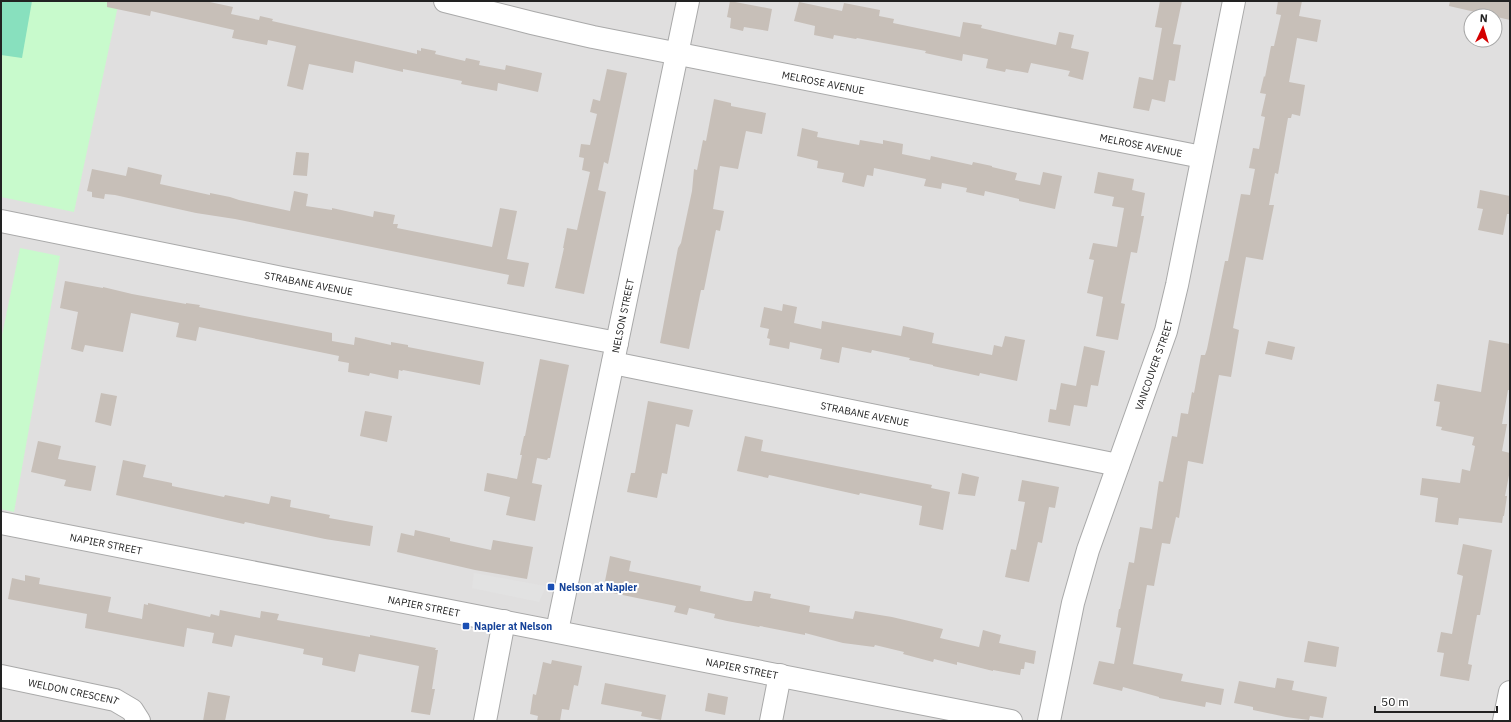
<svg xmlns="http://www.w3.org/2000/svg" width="1511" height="722" viewBox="0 0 1511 722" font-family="'IBM Plex Sans',sans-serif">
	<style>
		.residential { fill: #e0dfdf; fill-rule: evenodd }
		.park { fill: #c8facc }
		.pitch { fill: #88e0be }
		.parking { fill: #e2e2e2 }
		.building { fill: #c7bfb8 }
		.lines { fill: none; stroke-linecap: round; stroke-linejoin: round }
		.minor-casing { stroke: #a9a9a9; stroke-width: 24 }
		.minor { stroke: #fff; stroke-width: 22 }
		.transit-dot { fill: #1a4fb4; stroke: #fff; stroke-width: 1.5 }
		.labels { text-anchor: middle; stroke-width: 4; stroke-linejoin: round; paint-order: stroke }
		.street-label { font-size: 10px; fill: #222; stroke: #fff }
		.transit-label { font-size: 10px; font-weight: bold; fill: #164399; stroke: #fff; text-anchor: start }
	</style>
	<rect width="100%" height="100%" fill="#f2efe9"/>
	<!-- residential -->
	<path class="residential" d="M1 1H1510V721H1ZM1471 16H1495V40H1471Z"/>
	<!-- park -->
	<g class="park">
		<polygon points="1,1 119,1 74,212 1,197"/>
		<polygon points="20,248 60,256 14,512 1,509 1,340"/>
	</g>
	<!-- pitch -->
	<polygon class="pitch" points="1,1 32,1 22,58 1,55"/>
	<!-- parking -->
	<polygon class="parking" points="474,573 546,586 539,602 472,588"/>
	<!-- building -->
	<g class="building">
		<polygon points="107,1 205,1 233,7 231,14 259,20 260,16 273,19 272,21 417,54 417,50 421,51 421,48 436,51 435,54 465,61 466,58 480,61 479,65 505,70 506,65 542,73 538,92 498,83 497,91 461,84 462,81 403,69 403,72 355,61 353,73 309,64 303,90 287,86 296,46 268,40 267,45 232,38 234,30 151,11 150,16 107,7"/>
		<polygon points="730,1 772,9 768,31 744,27 743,31 730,28 731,18 727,17"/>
		<polygon points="1160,1 1182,1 1173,44 1181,45 1175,81 1169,80 1165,102 1152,99 1149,111 1133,108 1139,77 1153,80 1162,28 1155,27"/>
		<polygon points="1278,1 1302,1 1299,16 1321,20 1317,42 1297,38 1289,82 1305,85 1300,116 1292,114 1291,118 1288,118 1278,174 1275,173 1269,205 1274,205 1263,260 1246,257 1233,328 1239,330 1231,377 1219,375 1203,464 1188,461 1179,518 1176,517 1170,544 1162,543 1154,586 1147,585 1133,664 1183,674 1181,681 1224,689 1221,705 1206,702 1205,707 1159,698 1159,697 1123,687 1122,691 1093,684 1099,661 1114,664 1121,628 1116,627 1119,609 1120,609 1129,562 1134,563 1140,527 1152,529 1159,481 1163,482 1172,436 1177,437 1181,413 1188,414 1192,392 1194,393 1201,355 1205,355 1207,349 1225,261 1228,261 1241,194 1250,195 1255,169 1249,168 1253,148 1259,149 1265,117 1261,116 1266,94 1260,93 1264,76 1265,77 1271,46 1274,46 1281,15 1276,14"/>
		<polygon points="1450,1 1510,1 1510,20 1449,6"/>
		<polygon points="799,2 842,11 844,3 880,10 879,16 894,19 893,23 960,37 963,22 982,25 981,28 1056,45 1059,32 1074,35 1071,48 1089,52 1083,80 1068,76 1070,71 1031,63 1028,73 1006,69 1005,72 986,68 988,59 963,54 962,61 925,53 926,51 857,38 856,39 834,35 833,39 814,35 815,26 794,21"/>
		<polygon points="607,69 627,73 608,164 604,162 598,190 606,192 584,294 555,288 564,248 563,248 567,228 577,230 590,172 582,170 584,158 579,157 581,144 590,145 597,114 590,112 593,99 600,101"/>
		<polygon points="714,99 731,103 731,106 766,113 762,134 746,131 738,169 720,166 713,209 724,211 720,231 716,230 704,290 701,290 689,349 660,343 678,248 681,243 692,191 694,169 697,170 703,140 706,141"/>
		<polygon points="802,128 818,132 817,137 859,145 860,140 883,144 883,140 903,144 902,154 930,160 931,156 972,165 973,162 992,166 992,167 1017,173 1015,180 1040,185 1043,172 1062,176 1055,209 1019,201 1019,199 985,191 984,196 966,192 967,188 942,183 941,189 924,186 926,179 874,168 873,176 867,175 864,187 842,182 844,173 817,168 818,161 797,156"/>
		<polygon points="296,152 309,153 307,176 293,175"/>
		<polygon points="128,167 162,175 160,184 210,195 210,193 230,197 239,200 290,211 294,191 308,194 306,206 332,210 332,208 373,217 374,211 395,215 393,224 398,224 397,228 492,247 500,208 517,211 507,259 529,263 524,287 507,284 509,275 235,219 196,213 115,195 105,194 104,199 92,197 92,192 87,191 92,169 126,176"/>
		<polygon points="1098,172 1134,179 1132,190 1145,193 1141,216 1144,216 1137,253 1131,252 1121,303 1125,304 1118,340 1096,336 1103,297 1087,293 1094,260 1089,259 1093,243 1117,247 1124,208 1112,206 1114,197 1094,193"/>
		<polygon points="1480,190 1510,196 1510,214 1507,214 1503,235 1478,230 1483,209 1477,208"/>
		<polygon points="65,281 103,288 103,287 132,294 186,304 186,303 200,305 199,307 332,333 332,341 354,345 355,337 391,345 391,342 408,345 408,347 484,362 480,385 403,370 402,371 399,370 398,379 370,373 369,376 348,372 349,363 338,361 339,356 199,327 196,341 176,337 179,323 131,313 123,352 85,345 83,352 71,349 78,312 60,308"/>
		<polygon points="783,304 797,307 794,323 821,329 822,321 901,336 903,326 934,333 932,343 992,355 994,345 1002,347 1005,336 1025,340 1017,381 980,373 979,376 933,366 933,365 909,360 910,358 872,350 871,353 842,347 839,363 820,359 822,349 790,342 789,349 769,345 770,339 767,338 769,329 760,327 764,307 782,311"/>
		<polygon points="1489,340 1510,344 1510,390 1508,390 1502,424 1507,424 1502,451 1510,453 1510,470 1505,496 1507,496 1504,516 1503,516 1502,523 1459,518 1458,525 1435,522 1438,498 1420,495 1422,478 1460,483 1462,469 1470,471 1475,446 1472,445 1474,437 1441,430 1442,427 1436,426 1440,402 1434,401 1437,384 1481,392"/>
		<polygon points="1268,341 1295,347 1292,360 1265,354"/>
		<polygon points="1084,346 1105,351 1098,386 1091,385 1087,407 1074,405 1070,426 1048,422 1050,409 1056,410 1061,383 1076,386"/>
		<polygon points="540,359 569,365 550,458 548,458 547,460 537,458 532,483 542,485 535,521 506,515 510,497 484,491 487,473 517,479 522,455 520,455 524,436 525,436"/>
		<polygon points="101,393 117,396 111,426 95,422"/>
		<polygon points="648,401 693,410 689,427 676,424 667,474 662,473 657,498 627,492 631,473 635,473"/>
		<polygon points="365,411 392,416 387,442 360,436"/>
		<polygon points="745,436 763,440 761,451 932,485 931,488 950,492 943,530 919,525 922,506 860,493 859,495 769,475 768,478 737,471"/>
		<polygon points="38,441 61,446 58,459 96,466 91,491 64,486 66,480 31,472"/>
		<polygon points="123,460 146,465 143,477 172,483 172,486 224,497 225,495 269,504 271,496 291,500 290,507 330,515 329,518 373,526 370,546 325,539 245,522 244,524 116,495"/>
		<polygon points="962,473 979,477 975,496 958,494"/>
		<polygon points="1022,480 1059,487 1055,508 1049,507 1042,543 1038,542 1029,582 1005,577 1011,549 1016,550 1025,502 1018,501"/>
		<polygon points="415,530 450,538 450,541 491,550 493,540 533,547 527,579 475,570 397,552 401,533 414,536"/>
		<polygon points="1463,544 1492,550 1480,615 1477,615 1468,664 1472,665 1469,681 1440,676 1444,653 1437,652 1441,632 1452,634 1463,576 1457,574"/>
		<polygon points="610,556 631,561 629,571 701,586 700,591 746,601 752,601 754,591 771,594 770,598 810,606 809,612 853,619 855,611 892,617 943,629 940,638 979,647 983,630 1001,635 999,643 1036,651 1034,664 1025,662 1024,669 1021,669 1020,675 993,670 993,671 957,662 957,665 934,659 933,662 903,654 904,652 875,645 874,647 843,643 805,633 805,635 760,626 759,627 727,621 714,618 715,614 689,608 687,615 674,612 676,606 603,591"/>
		<polygon points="25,575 40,578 39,584 111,597 108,612 142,619 144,604 148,605 148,603 210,617 211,614 219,616 220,610 260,618 261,611 279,614 277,620 370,637 370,635 436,648 435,650 438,650 432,689 435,689 430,715 411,712 419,666 359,654 355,672 322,665 323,658 303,654 304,649 235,635 232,647 212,643 214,633 187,628 184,647 85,628 87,614 8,599 12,578 25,581"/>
		<polygon points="1308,641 1339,647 1336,667 1304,662"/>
		<polygon points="552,660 582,666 578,686 574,685 569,710 562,709 560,721 537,721 538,716 530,714 533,694 536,695 543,662 551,664"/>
		<polygon points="1277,678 1294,681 1292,690 1327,697 1323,718 1310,716 1309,720 1286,717 1253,710 1253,707 1234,703 1239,681 1275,688"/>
		<polygon points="605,683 666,695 661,720 641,716 642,712 601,704"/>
		<polygon points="208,692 230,696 225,721 203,721"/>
		<polygon points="708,693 728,697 725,715 705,711"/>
	</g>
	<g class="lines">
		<!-- minor casing -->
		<g class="minor-casing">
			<g id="minor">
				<path id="s1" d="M445 1 532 23 593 37 1202 157"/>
				<path id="s2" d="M1 221 282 278 617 343"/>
				<path id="s3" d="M613 363 1118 465"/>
				<path id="s4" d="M1 523 1011 721"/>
				<path id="s5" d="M557 631 688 1"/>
				<path id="s6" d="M1 676 115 700 132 710 139 721"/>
				<polyline points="485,721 504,621"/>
				<polyline points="771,721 780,675"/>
				<path id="s7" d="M1049 721 1073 603 1088 550 1166 331 1177 285 1234 1"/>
				<polyline points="1504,721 1510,692"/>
			</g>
		</g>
		<!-- minor -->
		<use href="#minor" class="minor"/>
	</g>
	<!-- markers -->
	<g class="transit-dot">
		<rect x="547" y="583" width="8" height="8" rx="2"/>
		<rect x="462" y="622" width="8" height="8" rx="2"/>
	</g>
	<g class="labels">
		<!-- street labels -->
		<g class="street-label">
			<text dy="4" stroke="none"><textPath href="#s1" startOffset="387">MELROSE AVENUE</textPath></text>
			<text dy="4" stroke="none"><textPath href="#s1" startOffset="711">MELROSE AVENUE</textPath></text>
			<text dy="4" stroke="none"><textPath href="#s2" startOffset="314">STRABANE AVENUE</textPath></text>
			<text dy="4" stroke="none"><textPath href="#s5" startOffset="322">NELSON STREET</textPath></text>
			<text dy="4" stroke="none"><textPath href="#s7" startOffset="372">VANCOUVER STREET</textPath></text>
			<text dy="4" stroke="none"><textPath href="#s3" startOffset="257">STRABANE AVENUE</textPath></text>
			<text dy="4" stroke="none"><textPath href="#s4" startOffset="107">NAPIER STREET</textPath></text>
			<text dy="4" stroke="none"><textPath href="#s4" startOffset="431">NAPIER STREET</textPath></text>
			<text dy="4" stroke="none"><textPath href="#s4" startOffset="755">NAPIER STREET</textPath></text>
			<text dy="4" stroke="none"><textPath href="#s6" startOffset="74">WELDON CRESCENT</textPath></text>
		</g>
		<!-- transit labels -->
		<g class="transit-label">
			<text x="559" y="591">Nelson at Napier</text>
			<text x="474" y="630">Napier at Nelson</text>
		</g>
	</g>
	<!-- border -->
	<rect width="1511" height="722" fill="none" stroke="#222222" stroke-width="4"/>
	<!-- north arrow -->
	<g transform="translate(1483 28) rotate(4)"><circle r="19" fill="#ffffff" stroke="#a7a7a7"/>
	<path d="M0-3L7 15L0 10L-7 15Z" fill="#d40000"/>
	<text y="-6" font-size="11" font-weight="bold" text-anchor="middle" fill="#222222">N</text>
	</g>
	<!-- scale -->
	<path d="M1375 706v6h122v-6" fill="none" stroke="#222222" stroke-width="2"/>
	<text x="1381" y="706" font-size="12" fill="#222222" stroke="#ffffff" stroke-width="3" paint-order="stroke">50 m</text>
</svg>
